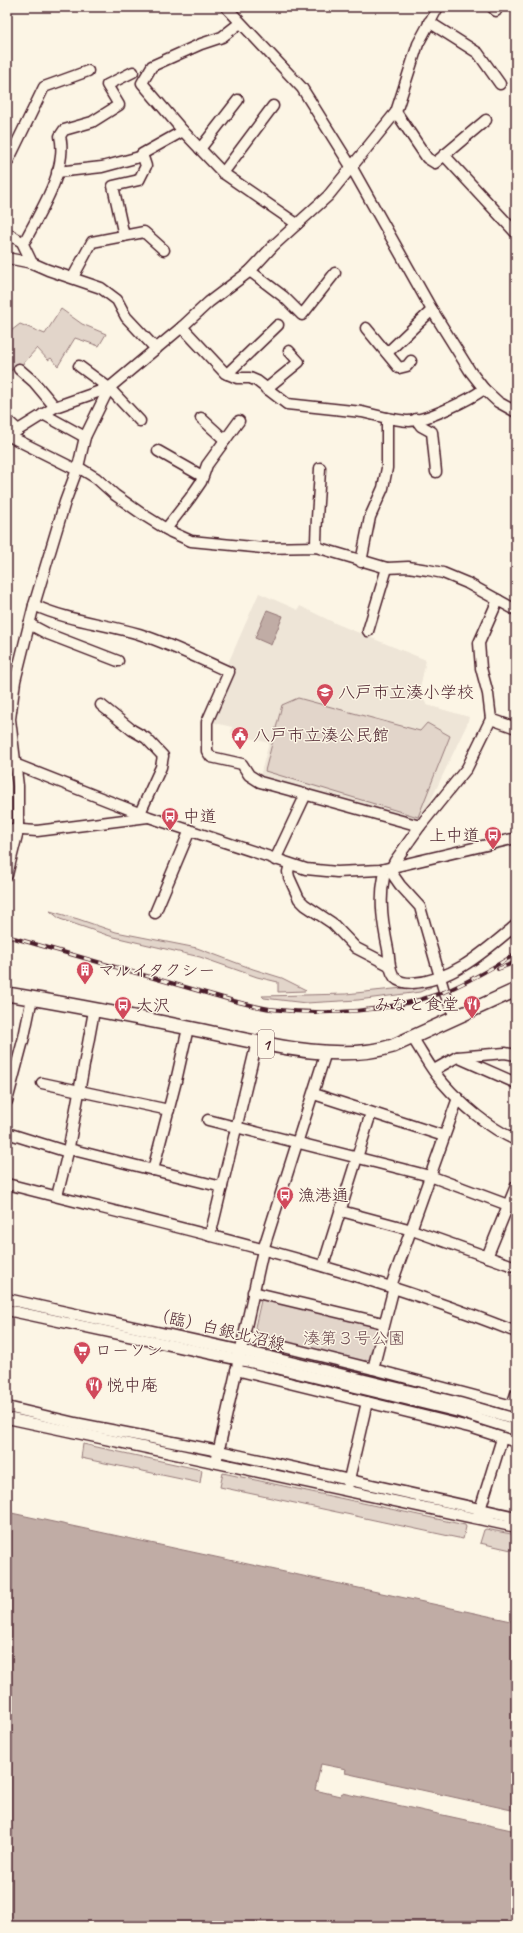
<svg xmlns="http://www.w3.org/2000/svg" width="523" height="1933" viewBox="0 0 523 1933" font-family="Caveat,'Klee One',sans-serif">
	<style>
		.built { fill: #eee5d7 }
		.green { fill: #e2d5ca; stroke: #967a7a }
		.water { fill: #c0aca5; stroke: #917474 }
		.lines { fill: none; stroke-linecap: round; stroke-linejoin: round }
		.minor-casing { stroke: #4a1f2b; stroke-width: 13 }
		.major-casing { stroke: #4a1f2b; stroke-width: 16 }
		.minor { stroke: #fcf5e5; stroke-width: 10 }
		.major { stroke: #fcf5e5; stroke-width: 13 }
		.rail-casing { stroke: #4a1f2b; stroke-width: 4 }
		.rail { stroke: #fcf5e5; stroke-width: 2.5; stroke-dasharray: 8; stroke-linecap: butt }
		.minor-bridge-casing { stroke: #4a1f2b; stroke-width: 13; stroke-linecap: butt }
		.minor-bridge { stroke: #fcf5e5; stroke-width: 10 }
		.labels { text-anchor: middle; stroke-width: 3; stroke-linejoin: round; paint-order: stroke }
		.shield { fill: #fcf5e5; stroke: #7f5f63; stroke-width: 1 }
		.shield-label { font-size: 16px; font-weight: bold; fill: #4a1f2b }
		.poi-label { font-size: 17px; fill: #4a1f2b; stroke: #fcf5e5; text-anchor: start }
		.street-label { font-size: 17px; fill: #4a1f2b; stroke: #fcf5e5 }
		.park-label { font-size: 17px; fill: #704c53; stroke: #fcf5e5 }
	</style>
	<rect width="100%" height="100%" fill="#fcf5e5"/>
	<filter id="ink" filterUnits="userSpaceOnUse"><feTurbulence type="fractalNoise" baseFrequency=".025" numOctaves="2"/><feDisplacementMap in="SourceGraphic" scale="8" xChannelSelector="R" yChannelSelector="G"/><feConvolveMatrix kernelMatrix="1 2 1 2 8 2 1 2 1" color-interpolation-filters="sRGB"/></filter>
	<g filter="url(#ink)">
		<!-- built -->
		<polygon class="built" points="259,593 298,610 300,606 337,624 426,660 419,693 427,705 469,717 467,724 421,821 260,776 269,743 231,733 232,727 211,722 234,671 226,668"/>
		<!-- green -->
		<g class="green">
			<polygon points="61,309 82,324 106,334 99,346 75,338 58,366 51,358 48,360 37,348 21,366 7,372 7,334 20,324 45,334"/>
			<polygon points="298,698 420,731 427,723 450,736 418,817 265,771 282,705"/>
			<polygon points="50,911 78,919 116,932 197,948 253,969 282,978 306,990 305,991 278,992 278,982 257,977 200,957 110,936 60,919"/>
			<polygon points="431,985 431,987 420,992 358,1000 306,1003 264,998 262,996 346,994"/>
			<polygon points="262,1296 379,1324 370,1359 363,1361 260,1337 255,1327"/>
			<polygon points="83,1444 202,1470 200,1483 81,1458"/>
			<polygon points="223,1473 465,1525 466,1527 463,1539 220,1487"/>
			<polygon points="486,1529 516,1535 516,1551 480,1543 484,1530"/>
		</g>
		<!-- water -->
		<g class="water">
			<polygon points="267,610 283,616 271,645 255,638"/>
			<polygon points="7,1512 516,1622 516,1811 345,1773 346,1769 321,1764 315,1790 340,1796 342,1793 516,1831 516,1926 7,1926"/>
		</g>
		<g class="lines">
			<!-- minor casing -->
			<g class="minor-casing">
				<g id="minor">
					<polyline points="226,7 302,88 352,168 432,310 470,371 484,389 498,402 516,412"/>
					<polyline points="438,7 418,44 396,112 328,196 273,246 250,271 209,302 182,327 109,388 85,437 78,467 96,478 115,495 142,514 171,532 191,541 263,548 316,547 387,568 408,567 428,570 443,573 467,583 516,610"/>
					<polyline points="492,7 496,11"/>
					<polyline points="429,22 478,53 500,84"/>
					<polyline points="240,23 222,37 201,44 152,66 142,83 183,131 223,173 297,224"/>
					<polyline points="396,112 427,158 435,163 486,120"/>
					<polyline points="200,149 238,100"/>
					<polyline points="444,155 516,233"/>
					<polyline points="7,163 44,87 88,71"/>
					<polyline points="57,172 102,167 143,156"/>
					<polyline points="223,173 273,106"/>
					<polyline points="7,233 22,242 32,263 48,270 101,288 117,300 126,317 156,349"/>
					<polyline points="124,236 113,186 139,180 146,166 142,154 183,131"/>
					<path d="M22 242 26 239C41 210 68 169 60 136L64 130 92 122 119 105 107 85 133 72"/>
					<polyline points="7,258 32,263"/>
					<polyline points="250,271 284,297 302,315 335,273"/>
					<polyline points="73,277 92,242 144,232 164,250"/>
					<polyline points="182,327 225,373 237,378 250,378 257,381 287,404 362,412 387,418 387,468 383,488 370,517 361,562"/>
					<polyline points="366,328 399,368 407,366 411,361"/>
					<polyline points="387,353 432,310"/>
					<polyline points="79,366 109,388 140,421"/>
					<polyline points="19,369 34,382 55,407"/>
					<polyline points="227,374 278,325"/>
					<polyline points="266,389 299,362 289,351"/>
					<polyline points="43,414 85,437"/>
					<polyline points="201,418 225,440"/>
					<path d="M387 418C394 419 402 421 409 421 428 420 469 400 484 389"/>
					<polyline points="416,419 421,426 432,432 436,472"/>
					<polyline points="7,420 18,430"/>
					<polyline points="9,436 77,470"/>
					<polyline points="7,437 55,407 109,388"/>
					<polyline points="158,451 202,476"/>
					<polyline points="166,529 190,498 201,482 207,465 239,421"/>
					<path d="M316 547C316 521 319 495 320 468"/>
					<path d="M34 605C65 620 105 624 139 634 170 644 200 659 229 672L207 722V751L211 757 242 764 249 775 260 782 420 826"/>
					<polyline points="29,624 48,634 118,661"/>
					<polyline points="368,631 387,568"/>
					<polyline points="101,705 132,730 146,738 163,756 161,767 140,813"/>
					<polyline points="491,719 516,728"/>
					<polyline points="7,761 149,817 306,869 337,872 380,870 516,838"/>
					<polyline points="7,829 37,831 148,817"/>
					<polyline points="275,860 306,794"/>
					<polyline points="290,864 288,872 289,877 299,899 305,905 332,923 356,948 389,965"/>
					<polyline points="7,875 18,831 18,786 10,719 15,681 34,605 65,502 78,467"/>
					<path d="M384 877C379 901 383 925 388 949 390 959 388 969 395 978 399 982 406 983 412 983 453 981 486 950 516 925"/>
					<polyline points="155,913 190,830"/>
					<polyline points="455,1017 444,991 420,907 400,885 393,875 391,869 395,861 420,826 467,768 491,719 488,694 481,668 479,643 498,600"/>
					<path d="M412 1037C422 1052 431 1070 443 1083 462 1105 489 1128 516 1140"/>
					<polyline points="457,1057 505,1053 516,1055"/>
					<polyline points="434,1070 457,1057 516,1083"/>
					<polyline points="42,1083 169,1110"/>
					<polyline points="314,1094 444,1136"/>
					<polyline points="7,1101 24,1037 32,998"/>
					<polyline points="208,1120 430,1176 516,1208"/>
					<polyline points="7,1133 68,1152"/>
					<polyline points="69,1149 222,1187"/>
					<polyline points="153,1170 176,1081 188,1028"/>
					<path d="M7 1184C178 1228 352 1266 516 1332"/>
					<polyline points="57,1196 68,1152 94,1011"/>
					<polyline points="341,1211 412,1230 516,1267"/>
					<polyline points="210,1236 257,1042"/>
					<polyline points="487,1257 516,1186"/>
					<polyline points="323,1266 371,1113"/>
					<polyline points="391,1286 458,1098"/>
					<polyline points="253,1292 383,1323"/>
					<polyline points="7,1299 270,1357"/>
					<polyline points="7,1310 268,1366"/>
					<polyline points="244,1337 373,1369 516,1407"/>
					<polyline points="373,1369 394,1287"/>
					<polyline points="236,1370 473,1428 516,1442"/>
					<polyline points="7,1407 75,1423 219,1451 516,1517"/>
					<polyline points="510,1411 516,1394"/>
					<polyline points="7,1418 516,1527"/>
					<polyline points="217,1458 263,1250 326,1052"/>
					<polyline points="347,1488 367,1402"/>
					<polyline points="478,1516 504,1432"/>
				</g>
			</g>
			<!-- major casing -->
			<g class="major-casing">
				<path id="major" d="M7 994C68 1004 129 1016 189 1028 250 1040 334 1065 393 1046L516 990"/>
			</g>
			<!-- minor -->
			<use href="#minor" class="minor"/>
			<!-- major -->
			<use href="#major" class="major"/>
			<!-- rail casing -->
			<g class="rail-casing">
				<g id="rail">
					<path d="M7 936 234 1001C246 1004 258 1007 270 1009 326 1016 390 1012 444 992 469 982 493 967 516 954"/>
					<polyline points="498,969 516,962"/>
				</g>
			</g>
			<!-- rail -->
			<use href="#rail" class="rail"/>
			<!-- minor-bridge casing -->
			<g class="minor-bridge-casing">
				<g id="minor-bridge">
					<polyline points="270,1357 460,1403 516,1419"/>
					<polyline points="268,1366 459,1412 516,1430"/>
				</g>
			</g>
			<!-- minor-bridge -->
			<use href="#minor-bridge" class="minor-bridge"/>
		</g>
	</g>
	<!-- icons -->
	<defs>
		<g id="school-pin" transform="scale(0.9)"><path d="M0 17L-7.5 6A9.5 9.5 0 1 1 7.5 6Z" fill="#d1495b" stroke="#fcf5e5"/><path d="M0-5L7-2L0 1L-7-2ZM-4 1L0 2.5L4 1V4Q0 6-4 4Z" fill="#fff"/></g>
		<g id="civic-pin" transform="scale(0.9)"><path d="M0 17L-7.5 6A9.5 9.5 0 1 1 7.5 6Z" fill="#d1495b" stroke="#fcf5e5"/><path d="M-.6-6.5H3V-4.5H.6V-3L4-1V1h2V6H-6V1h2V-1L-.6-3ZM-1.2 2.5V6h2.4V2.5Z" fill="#fff"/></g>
		<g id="bus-pin" transform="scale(0.9)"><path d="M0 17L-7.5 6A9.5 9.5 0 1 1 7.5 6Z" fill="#d1495b" stroke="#fcf5e5"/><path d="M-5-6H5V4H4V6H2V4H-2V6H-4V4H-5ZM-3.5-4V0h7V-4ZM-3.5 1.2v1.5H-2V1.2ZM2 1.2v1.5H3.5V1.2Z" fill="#fff"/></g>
		<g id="building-pin" transform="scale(0.9)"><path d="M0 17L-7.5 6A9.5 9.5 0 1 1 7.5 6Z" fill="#d1495b" stroke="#fcf5e5"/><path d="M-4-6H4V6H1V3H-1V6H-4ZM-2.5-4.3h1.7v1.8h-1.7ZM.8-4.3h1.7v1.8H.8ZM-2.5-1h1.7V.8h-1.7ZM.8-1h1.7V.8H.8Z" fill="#fff"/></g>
		<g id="restaurant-pin" transform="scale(0.9)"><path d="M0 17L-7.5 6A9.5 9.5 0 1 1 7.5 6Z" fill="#d1495b" stroke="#fcf5e5"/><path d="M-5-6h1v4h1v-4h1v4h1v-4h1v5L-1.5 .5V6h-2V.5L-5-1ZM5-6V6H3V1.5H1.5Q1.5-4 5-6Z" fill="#fff"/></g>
		<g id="supermarket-pin" transform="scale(0.9)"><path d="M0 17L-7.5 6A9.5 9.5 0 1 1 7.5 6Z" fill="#d1495b" stroke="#fcf5e5"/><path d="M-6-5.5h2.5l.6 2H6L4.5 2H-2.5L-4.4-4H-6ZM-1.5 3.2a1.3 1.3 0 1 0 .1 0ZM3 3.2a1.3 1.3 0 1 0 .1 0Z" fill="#fff"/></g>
	</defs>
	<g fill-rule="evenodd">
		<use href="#school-pin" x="325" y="692"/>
		<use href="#civic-pin" x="240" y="735"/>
		<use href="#bus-pin" x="170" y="816"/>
		<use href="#bus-pin" x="493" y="835"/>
		<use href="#building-pin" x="85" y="970"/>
		<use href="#restaurant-pin" x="472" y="1004"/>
		<use href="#bus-pin" x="123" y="1005"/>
		<use href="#bus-pin" x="285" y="1195"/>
		<use href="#supermarket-pin" x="82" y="1350"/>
		<use href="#restaurant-pin" x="94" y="1385"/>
	</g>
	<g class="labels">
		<!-- shield labels -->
		<rect class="shield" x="258" y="1030" width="16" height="28" rx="3"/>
		<g class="shield-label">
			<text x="266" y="1050">1</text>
		</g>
		<!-- poi labels -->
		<g class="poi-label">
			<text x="338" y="698">八戸市立湊小学校</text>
			<text x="253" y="741">八戸市立湊公民館</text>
			<text x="183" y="822">中道</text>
			<text x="480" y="841" text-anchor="end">上中道</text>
			<text x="98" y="976">マルイタクシー</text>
			<text x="459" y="1010" text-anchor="end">みなと食堂</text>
			<text x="136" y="1011">大沢</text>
			<text x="298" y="1201">漁港通</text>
			<text x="95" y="1356">ローソン</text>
			<text x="107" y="1391">悦中庵</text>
		</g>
		<!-- street labels -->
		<g class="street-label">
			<text transform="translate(219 1329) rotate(13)" y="6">（臨）白銀北沼線</text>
		</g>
		<!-- park labels -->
		<g class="park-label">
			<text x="354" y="1344">湊第３号公園</text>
		</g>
	</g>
	<!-- margin -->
	<rect width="523" height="1933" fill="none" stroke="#fcf5e5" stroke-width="24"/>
	<rect x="12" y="12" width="499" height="1909" fill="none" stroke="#4a1f2b" stroke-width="1.5" filter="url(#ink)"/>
</svg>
